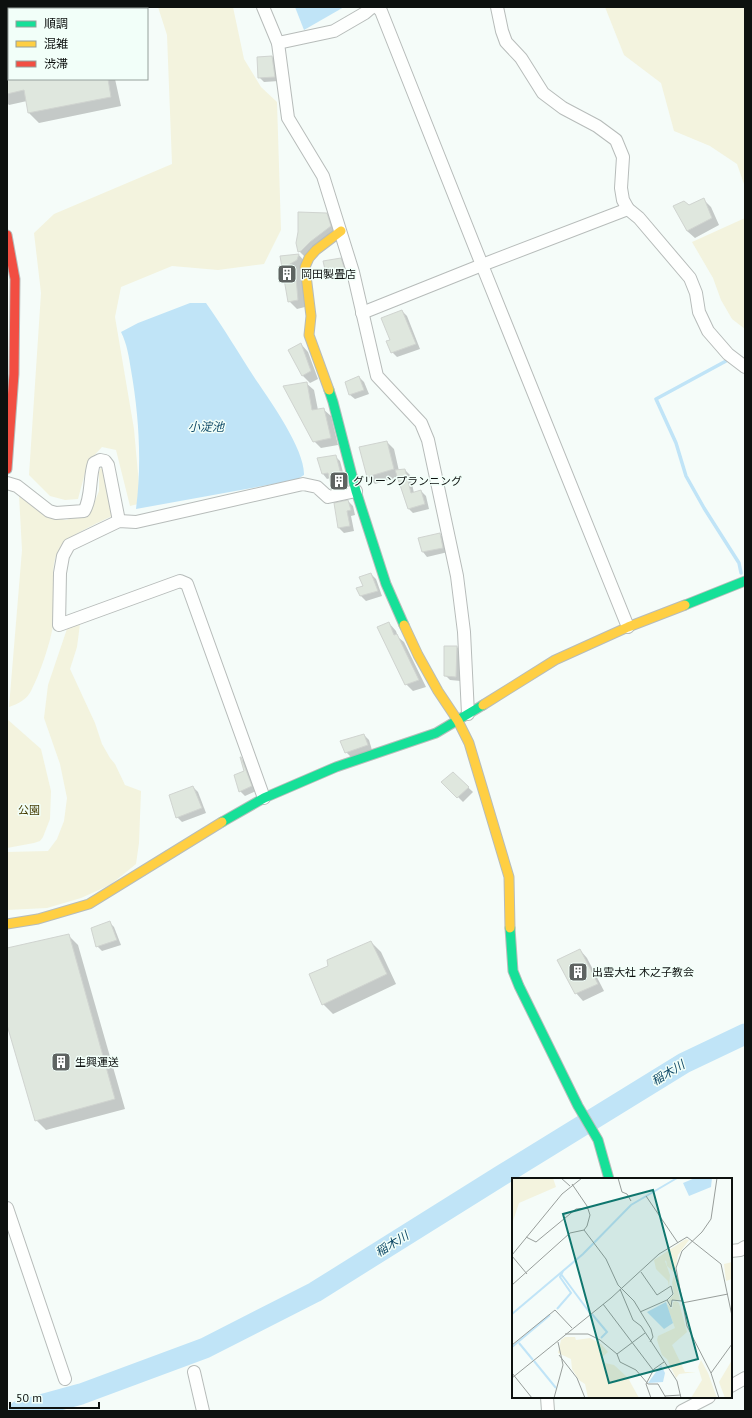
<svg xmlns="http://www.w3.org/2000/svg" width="752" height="1418" viewBox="0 0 752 1418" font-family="'PT Sans','Noto Sans JP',sans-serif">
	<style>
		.green { fill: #f3f3de }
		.water { fill: #c0e4f7 }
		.shadow { fill: #0003 }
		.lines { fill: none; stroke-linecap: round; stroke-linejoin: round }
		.stream { stroke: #c0e4f7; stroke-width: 3.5 }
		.river { stroke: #c0e4f7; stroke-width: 21 }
		.building { fill: #dfe7de; stroke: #d0d4d0 }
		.street-casing { stroke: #b7bcba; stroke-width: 14 }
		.fast-casing { stroke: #b7bcba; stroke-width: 11 }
		.slow-casing { stroke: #b7bcba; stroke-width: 11 }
		.jam-casing { stroke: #b7bcba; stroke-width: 11 }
		.street { stroke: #fefffe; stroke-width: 12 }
		.fast { stroke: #16e098; stroke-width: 9 }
		.slow { stroke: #ffcf43; stroke-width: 9 }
		.jam { stroke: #f24e42; stroke-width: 9 }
		.labels { text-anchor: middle; stroke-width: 3; stroke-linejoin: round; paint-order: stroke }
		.poi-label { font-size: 11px; fill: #0d110f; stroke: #f2fff9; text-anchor: start }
		.park-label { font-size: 11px; fill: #453b00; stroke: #f2fff9 }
		.water-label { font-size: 12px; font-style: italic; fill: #104b68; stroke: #f2fff9 }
		.inset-river { fill: none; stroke: #c0e4f7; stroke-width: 2 }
		.inset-road { fill: none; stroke: #989e9b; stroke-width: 1 }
		.view { fill: #0f766e; fill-opacity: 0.15; stroke: #0f766e; stroke-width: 2 }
		.inset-edge { fill: none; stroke: #0d110f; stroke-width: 2 }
	</style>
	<rect width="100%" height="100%" fill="#f5fcf9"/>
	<!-- green -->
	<g class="green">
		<polygon points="158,7 233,7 244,59 261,87 277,102 281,230 264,264 218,270 172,266 121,287 115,317 134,429 139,485 138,504 130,506 116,450 102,447 88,462 78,499 65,500 50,496 29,475 41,293 34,233 54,214 172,164 167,35"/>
		<polygon points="605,7 745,7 745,187 737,164 710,146 674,131 661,83 624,55"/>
		<polygon points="745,218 745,329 732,319 721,300 713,278 692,242"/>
		<path d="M101 467 105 470 112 516C100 522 70 535 62 545 46 565 57 596 54 619 52 639 40 674 31 691 26 700 18 704 9 707L22 550 19 495 33 506 42 514 66 520 90 513 99 491V472Z"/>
		<polygon points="70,620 80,624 77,647 70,669 95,723 102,744 110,758 115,764 125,785 141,791 139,843 136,864 110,885 81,898 47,908 7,910 7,852 48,851 57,839 64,821 67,798 60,764 44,718 48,685"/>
		<polygon points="7,719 41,749 51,791 50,819 43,837 40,841 34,843 7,848"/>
	</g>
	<!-- water -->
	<g class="water">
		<polygon points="295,7 344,7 304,30"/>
		<path d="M190 303H206C224 328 239 354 256 380 271 402 305 450 304 475L296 480 136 509C142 463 139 416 131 370 129 357 127 344 121 332L138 323Z"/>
	</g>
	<!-- shadow -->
	<g class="shadow">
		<polygon points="7,7 101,7 101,9 9,9 9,79 115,79 121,106 39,123 29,113 27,101 9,105 7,103"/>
		<polygon points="272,57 277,62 279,81 264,82 259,77"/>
		<polygon points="704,200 711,207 719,225 695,238 687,231 675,206 688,206"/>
		<polygon points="326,214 334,222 338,233 307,259 299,251"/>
		<polygon points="299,255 306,263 305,307 297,309 289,301 282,256"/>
		<polygon points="340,259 345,264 349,275 332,278 327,273"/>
		<polygon points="402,311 407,316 420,349 397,357 392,352 391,340"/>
		<polygon points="301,344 308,352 318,379 310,383 303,376 289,351"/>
		<polygon points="359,377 364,382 369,394 355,399 350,395"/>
		<polygon points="306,383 314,390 318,410 323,409 331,416 338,445 321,448 314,441"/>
		<polygon points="387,442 394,449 399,471 405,470 410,475 414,493 421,491 426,496 429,509 413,513 408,508 398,477 375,484 368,476"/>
		<polygon points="335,456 340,461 348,491 337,493 332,488 330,478 327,479 323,474"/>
		<polygon points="348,501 353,506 355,515 351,516 354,531 344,533 339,528"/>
		<polygon points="440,535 445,539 448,552 427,557 423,552"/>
		<polygon points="371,574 376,579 382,596 366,601 361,596 357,589 364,586"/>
		<polygon points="389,623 396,631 398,637 404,642 426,687 413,691 406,684"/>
		<polygon points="457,647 462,652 461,681 450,680 445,675"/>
		<polygon points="364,735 369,740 372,750 351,757 346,752"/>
		<polygon points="242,759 246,763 256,791 245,796 240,791 245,771"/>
		<polygon points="453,773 473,792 463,802 443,782"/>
		<polygon points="193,787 198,792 206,813 182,822 177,817"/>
		<polygon points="110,923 114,927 121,945 102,951 97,946"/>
		<polygon points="68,935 78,945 125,1109 46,1130 36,1120 7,1022 7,949"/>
		<polygon points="371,942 381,952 396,984 333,1014 323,1004"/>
		<polygon points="580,950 587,958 604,991 583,1001 576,993"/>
	</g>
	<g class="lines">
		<!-- stream -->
		<polyline class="stream" points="726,361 656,399 676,443 686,476 704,508 739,563 741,573"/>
		<!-- river -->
		<polyline class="river" points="19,1411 81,1394 205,1348 315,1292 502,1175 684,1063 745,1034"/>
	</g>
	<!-- building -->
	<g class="building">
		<polygon points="272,56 275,77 258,78 257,57"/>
		<polygon points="7,79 108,79 111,97 28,113 24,90 7,94"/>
		<polygon points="704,198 712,218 687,231 673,206 684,201 689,205"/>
		<polygon points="298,212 327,213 331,226 310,242 301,251 298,252 296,243 298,232"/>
		<polygon points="299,254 297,260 285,267 295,266 298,300 288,302 280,256"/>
		<polygon points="341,258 345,270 326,274 323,261"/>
		<polygon points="402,310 416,344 391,353 386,341 390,340 381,318"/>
		<polygon points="301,343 311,371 302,376 288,350"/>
		<polygon points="359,376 364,390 349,395 345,382"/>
		<polygon points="307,382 312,410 324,408 331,438 313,442 283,386"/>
		<polygon points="387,441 394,469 367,477 359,447"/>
		<polygon points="336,455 344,486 332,489 328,473 322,474 317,458"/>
		<polygon points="405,469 411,493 421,490 425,504 408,509 395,470"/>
		<polygon points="348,500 351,510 347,511 350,526 338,528 334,503"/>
		<polygon points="440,533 443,548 422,552 418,538"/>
		<polygon points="371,573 378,591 360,596 356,588 363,586 359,577"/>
		<polygon points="389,622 394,635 397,634 419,680 405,685 377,627"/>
		<polygon points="444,646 457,646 456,677 444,676"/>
		<polygon points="364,734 368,745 345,753 340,741"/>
		<polygon points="240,757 241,757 252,786 239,792 234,775 244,771"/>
		<polygon points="453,772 469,787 457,798 441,782"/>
		<polygon points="193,786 202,808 176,818 169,795"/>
		<polygon points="110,921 117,940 96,947 91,928"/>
		<polygon points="69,934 115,1099 35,1121 7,1025 7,948"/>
		<polygon points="371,941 387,974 322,1005 309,974 328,966 327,960"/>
		<polygon points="580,949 598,984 575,994 557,960"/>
	</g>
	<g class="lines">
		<!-- street casing -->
		<g class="street-casing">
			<g id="street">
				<polyline points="263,7 278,43 288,118 323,176 353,272 377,376 421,423 428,440 457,576 464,632 468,714"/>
				<polyline points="377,7 381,11 482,265 628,627"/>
				<polyline points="497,7 502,31 506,42 521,58 543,93 563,108 597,126 616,140 623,157 621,188 623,200 628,209 639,218 690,278 696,293 699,312 708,331 728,354 745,367"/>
				<polyline points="278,43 334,31 365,13 372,7"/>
				<polyline points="362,313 482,265 628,209"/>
				<path d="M7 483 17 486 49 511 56 513 84 511C92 498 89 478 94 463L100 460 105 461 108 465 119 521"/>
				<polyline points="264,798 187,584 180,581 59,625 60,573 63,556 69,545 119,521 136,522 303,484 317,487 328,497 356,491"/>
				<polyline points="7,1208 65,1379"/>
				<polyline points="731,1251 740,1250 745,1247"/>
				<polyline points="194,1372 203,1411"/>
				<polyline points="731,1386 745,1378"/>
				<polyline points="547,1397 548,1411"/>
				<polyline points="682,1411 709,1397"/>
			</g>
		</g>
		<!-- fast casing -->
		<g class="fast-casing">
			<g id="fast">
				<polyline points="329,390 333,402 356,491 386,584 404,625"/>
				<polyline points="685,605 745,581"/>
				<polyline points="222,822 264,798 336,767 436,733 483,705"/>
				<polyline points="510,928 513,971 519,986 578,1106 598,1140 609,1179"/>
			</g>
		</g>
		<!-- slow casing -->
		<g class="slow-casing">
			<g id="slow">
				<polyline points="329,390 309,335 311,316 305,267 309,258 316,250 341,231"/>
				<polyline points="404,625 418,655 438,691 458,721 469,743 509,877 510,928"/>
				<polyline points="483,705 555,660 628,627 685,605"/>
				<polyline points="7,924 38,919 89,904 222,822"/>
			</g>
		</g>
		<!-- jam casing -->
		<g class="jam-casing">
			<polyline id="jam" points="7,235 15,279 14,374 7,469"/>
		</g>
		<!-- street -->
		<use href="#street" class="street"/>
		<!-- fast -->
		<use href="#fast" class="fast"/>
		<!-- slow -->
		<use href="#slow" class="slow"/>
		<!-- jam -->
		<use href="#jam" class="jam"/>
	</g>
	<!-- icons -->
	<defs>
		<g id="building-square" transform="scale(1)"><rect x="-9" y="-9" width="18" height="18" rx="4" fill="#5e6361" stroke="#f2fff9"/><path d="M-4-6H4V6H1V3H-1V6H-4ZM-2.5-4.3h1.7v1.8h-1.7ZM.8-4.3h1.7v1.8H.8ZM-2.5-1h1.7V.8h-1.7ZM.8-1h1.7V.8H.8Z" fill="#fff"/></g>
	</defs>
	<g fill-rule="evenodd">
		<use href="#building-square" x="287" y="274"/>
		<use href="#building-square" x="339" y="481"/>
		<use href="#building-square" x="578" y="972"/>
		<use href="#building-square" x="61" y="1062"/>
	</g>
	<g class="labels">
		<!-- poi labels -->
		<g class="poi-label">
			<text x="301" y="278">岡田製畳店</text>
			<text x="353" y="485">グリーンプランニング</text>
			<text x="592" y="976">出雲大社 木之子教会</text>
			<text x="75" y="1066">生興運送</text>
		</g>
		<!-- park labels -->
		<g class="park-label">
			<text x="29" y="814">公園</text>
		</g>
		<!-- water labels -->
		<g class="water-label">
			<text x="206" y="431">小淀池</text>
			<text transform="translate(668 1073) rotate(-31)" y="4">稲木川</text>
			<text transform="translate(392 1244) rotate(-32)" y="4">稲木川</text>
		</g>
	</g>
	<!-- overview -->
	<g transform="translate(512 1178)">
		<rect width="220" height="220" fill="#f5fcf9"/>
		<path d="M0 0H41L44 9 7 25 0 46ZM174 61 177 62 166 77 163 95 155 88 154 82 158 80 153 83 158 97 157 109 156 103 144 91 142 82ZM220 84V101L214 103 212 86ZM162 97 168 122H159V128L156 123 162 116 160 105ZM164 123 167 125 175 154 160 167 173 194H184L167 196 164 200 155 181 150 177 145 162 146 158 163 150 154 125 160 131 161 124ZM53 159H63L64 162 78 160 89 166 96 174 90 179 93 185 102 187 116 200 127 220H76L73 206 67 202 60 191 59 181 46 175 49 162ZM189 182 196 195 205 220H179L190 202 186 189ZM220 182V220H213L207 204Z" fill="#f3f3de"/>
		<path d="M183 0H200L199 9 177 18 171 5ZM154 124 161 145 152 151 135 134ZM149 187 153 195 151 204 136 205Z" fill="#c0e4f7"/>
		<path class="inset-river" d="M49 96 78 135M45 131 59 115 48 99 51 93M0 136 71 76 119 27 165 0M80 136 95 154 89 160M7 165 21 182M0 169 38 137M22 183 44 210"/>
		<path class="inset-road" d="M49 0 58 8M106 0 110 14 115 16 119 23M205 0 199 41 190 54 170 73 164 90 175 148 199 195 207 220M134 18 166 65M72 52 94 81 106 107 122 123 139 151 141 159 138 164M14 59 24 64 64 31 76 30M0 77 50 16 70 0M0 78 15 96M0 107 58 55 72 52 75 48 78 37 75 28 60 6M108 111 121 142 129 148 165 203 169 220M155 122 159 129 160 122 170 123M170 125 216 116M91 126 141 192M128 134 155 122 161 116 159 108 145 117 129 94M53 156H76L88 162 105 176 108 184 124 192 136 206H146L154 220M0 167 43 132 60 150M105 176 133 155M47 177 65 200 73 220M0 195 20 220M199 195 220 166M0 200 99 120 147 76 175 59 209 86 220 138M153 218 169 217M42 220 51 187 46 164M139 220 134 206 142 191 152 184"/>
		<path class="view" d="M141 12 186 181 97 205 51 36Z"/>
		<rect width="220" height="220" class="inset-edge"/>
	</g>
	<!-- border -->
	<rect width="752" height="1418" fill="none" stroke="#0d110f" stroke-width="16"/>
	<!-- legend -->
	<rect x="8" y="8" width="140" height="72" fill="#f2fff9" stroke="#96a09b"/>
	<rect x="16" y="21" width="20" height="6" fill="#16e098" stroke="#96a09b"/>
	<text x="44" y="28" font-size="12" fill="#0d110f">順調</text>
	<rect x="16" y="41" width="20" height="6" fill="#ffcf43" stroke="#96a09b"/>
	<text x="44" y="48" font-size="12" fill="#0d110f">混雑</text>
	<rect x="16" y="61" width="20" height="6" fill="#f24e42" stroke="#96a09b"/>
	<text x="44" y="68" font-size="12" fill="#0d110f">渋滞</text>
	<!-- scale -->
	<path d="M10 1402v6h89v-6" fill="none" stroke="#0d110f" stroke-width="2"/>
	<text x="16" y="1402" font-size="12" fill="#0d110f" stroke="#f2fff9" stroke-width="3" paint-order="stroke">50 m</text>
</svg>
